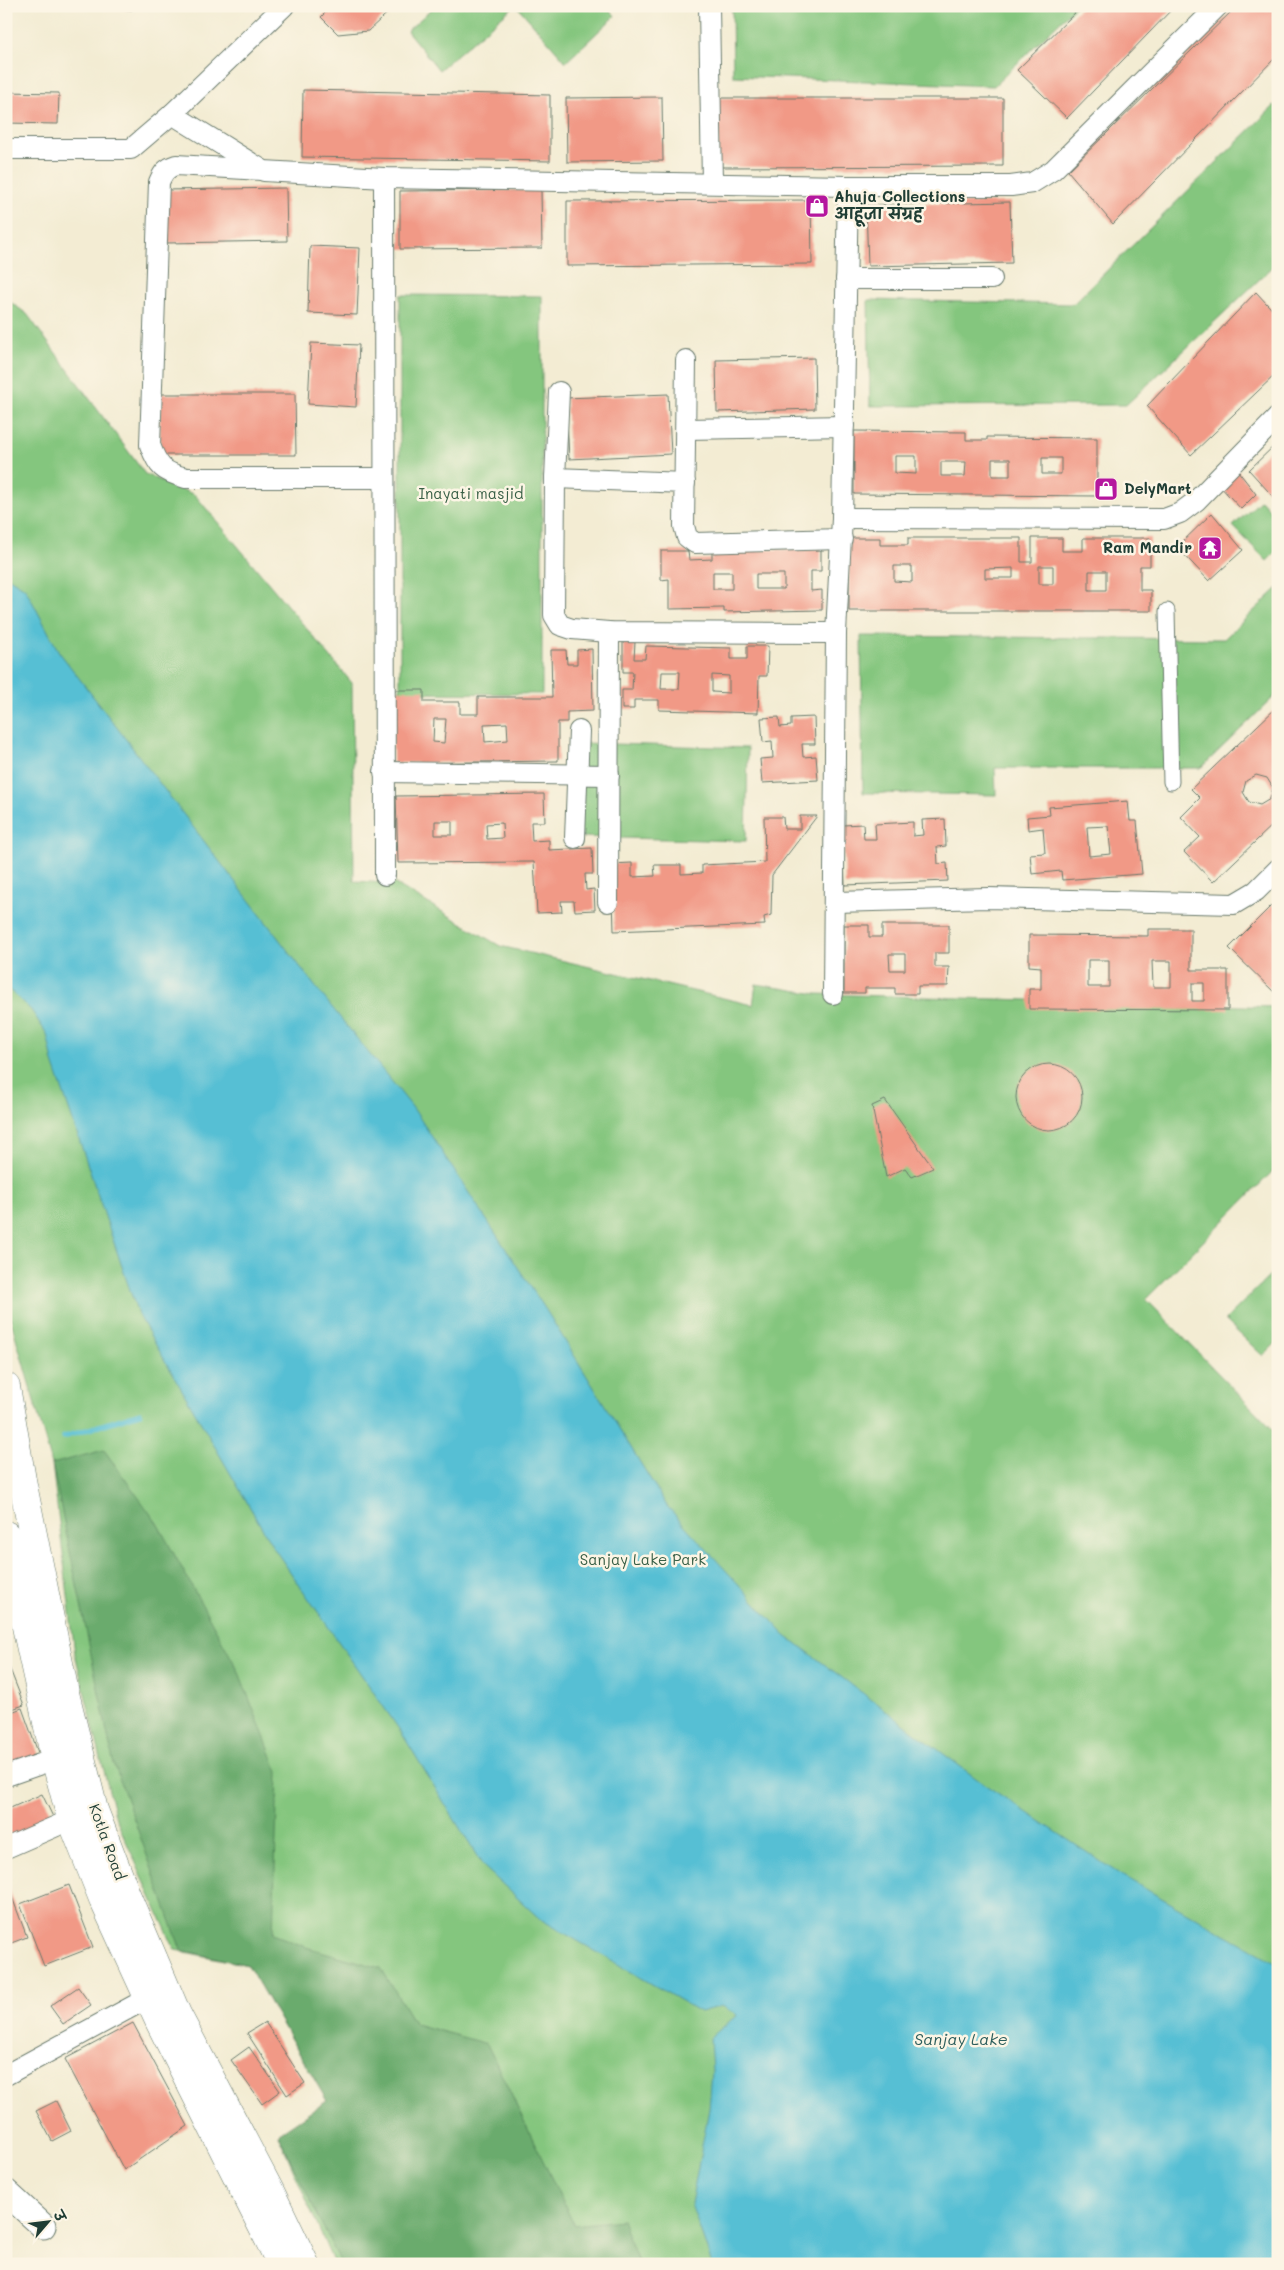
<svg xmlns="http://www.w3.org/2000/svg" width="1284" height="2270" viewBox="0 0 1284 2270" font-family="Mali,'Playpen Sans Deva',sans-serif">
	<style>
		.green { fill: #84c67e; stroke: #528259 }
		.forest { fill: #6bab6d; stroke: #457450 }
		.water { fill: #57bfd4; stroke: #3b7e84 }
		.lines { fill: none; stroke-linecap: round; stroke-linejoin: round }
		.stream { stroke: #57bfd4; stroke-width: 5.5 }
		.building { fill: #f19986; fill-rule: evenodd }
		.pedestrian-casing { stroke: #697a6c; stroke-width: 17 }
		.minor-casing { stroke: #697a6c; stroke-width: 22 }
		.tertiary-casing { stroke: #697a6c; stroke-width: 27 }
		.secondary-casing { stroke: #697a6c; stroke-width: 29 }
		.pedestrian { stroke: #fff; stroke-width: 15 }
		.minor { stroke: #fff; stroke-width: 20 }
		.tertiary { stroke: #fff; stroke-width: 25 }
		.secondary { stroke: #fff; stroke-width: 28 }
		.labels { text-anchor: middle; stroke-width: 5; stroke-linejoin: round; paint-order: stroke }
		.poi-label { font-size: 15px; font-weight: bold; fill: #1f3d34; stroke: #fcf5e5; text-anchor: start }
		.park-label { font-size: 15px; fill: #385f46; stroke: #fcf5e5 }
		.street-label { font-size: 15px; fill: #1f3d34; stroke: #fcf5e5 }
		.water-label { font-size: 16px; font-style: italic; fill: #2d5e5c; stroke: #fcf5e5 }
	</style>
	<rect width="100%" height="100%" fill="#fcf5e5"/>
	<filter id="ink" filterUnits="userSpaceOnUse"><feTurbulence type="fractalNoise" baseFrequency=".02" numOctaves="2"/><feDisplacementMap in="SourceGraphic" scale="10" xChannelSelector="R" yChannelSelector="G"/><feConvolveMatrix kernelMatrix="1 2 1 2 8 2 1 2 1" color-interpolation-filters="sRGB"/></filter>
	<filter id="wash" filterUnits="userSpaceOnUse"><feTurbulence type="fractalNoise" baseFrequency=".0096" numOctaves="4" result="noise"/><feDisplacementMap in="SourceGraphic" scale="20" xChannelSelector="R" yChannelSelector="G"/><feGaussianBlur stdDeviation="1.12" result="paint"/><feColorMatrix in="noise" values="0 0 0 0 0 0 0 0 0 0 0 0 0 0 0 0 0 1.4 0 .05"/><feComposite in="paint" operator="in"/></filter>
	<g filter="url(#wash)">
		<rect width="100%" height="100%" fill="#f3ecd3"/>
		<!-- green -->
		<g class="green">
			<polygon points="435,6 512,6 513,7 439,70 407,31"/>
			<polygon points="517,6 607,6 615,16 566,62"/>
			<polygon points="732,6 1076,6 994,86 733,76"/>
			<polygon points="1278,102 1278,262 1126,405 870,406 868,300 1073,304"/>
			<polygon points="400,295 542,296 542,694 400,693"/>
			<polygon points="6,299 27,314 145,474 195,495 352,683 354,881 394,883 500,946 753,1005 756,984 817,994 1278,1007 1278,1166 1146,1299 1278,1435 1278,2264 334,2264 278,2134 327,2101 248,1965 175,1950 116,1819 75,1654 52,1464 6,1303"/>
			<polygon points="1261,500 1278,519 1278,550 1267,561 1233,526"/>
			<polygon points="1278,588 1278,693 1201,768 995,768 996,795 863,793 861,636 1224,639"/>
			<polygon points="581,743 748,748 746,841 579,837"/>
			<polygon points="1278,1268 1278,1341 1263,1356 1225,1320"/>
		</g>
		<!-- forest -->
		<polygon class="forest" points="104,1450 157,1523 238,1670 278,1772 273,1934 306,1947 381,1968 415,2024 487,2044 574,2225 622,2220 639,2264 341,2264 278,2134 327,2101 248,1965 181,1950 113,1761 52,1464"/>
		<!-- water -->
		<polygon class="water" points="6,576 25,588 59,652 318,990 413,1108 546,1310 667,1506 784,1634 981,1782 1121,1875 1278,1964 1278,2264 712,2264 691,2204 709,2109 712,2072 710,2038 737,2015 722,2006 700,2012 540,1919 483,1866 401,1732 273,1547 138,1314 53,1062 47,1034 31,1010 6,987"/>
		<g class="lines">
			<!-- stream -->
			<polyline class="stream" points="64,1437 140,1413"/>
		</g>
		<g id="blocks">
			<!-- building -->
			<g class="building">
				<polygon points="99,6 132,6 132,10 99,8"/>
				<polygon points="332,6 395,6 368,31 338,34 321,17"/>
				<polygon points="1082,6 1175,6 1067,118 1017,70"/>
				<polygon points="1237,6 1278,6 1278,55 1113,224 1068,171"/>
				<polygon points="303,90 550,95 550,161 302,157"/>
				<polygon points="6,92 59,93 58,124 6,123"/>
				<polygon points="662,97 663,161 567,162 566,98"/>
				<polygon points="718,98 1003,98 1003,166 718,167"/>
				<polygon points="286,188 287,241 166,243 165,190"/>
				<polygon points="541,190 542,248 400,249 400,191"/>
				<polygon points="811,200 812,264 567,266 567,201"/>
				<polygon points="1010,202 1012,263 868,266 866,205"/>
				<polygon points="310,246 360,248 357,315 308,313"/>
				<polygon points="1256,292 1278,316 1278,372 1191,455 1147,406"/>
				<polygon points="311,343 359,345 356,407 308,404"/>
				<polygon points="814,358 815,409 717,412 716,360"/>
				<polygon points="160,394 295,394 296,455 160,455"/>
				<polygon points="668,394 671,454 569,459 566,398"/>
				<path d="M854 431 966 432V440H987V437L1097 438V496L854 494ZM895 456H916V474L895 473ZM1042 458H1061V474H1042ZM992 459H1010V476H992ZM941 462H966L965 476H941Z"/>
				<polygon points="1278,442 1278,502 1249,470"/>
				<polygon points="1234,466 1256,494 1241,509 1218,484"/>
				<polygon points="1212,513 1243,550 1209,581 1177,547"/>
				<path d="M849 538H880V545H908V538H1021V562H1032V538H1062V551H1083V538H1150V566H1140V590H1151V611H849ZM894 566H912V582L894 581ZM1039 566H1053V584H1039ZM1013 568V578H985V569ZM1089 571H1106V590H1089Z"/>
				<path d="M821 549V571H811V591L822 590V610L724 612V608L669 609V579L661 580V551H688L689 560 712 559V551ZM713 572H732V589H713ZM756 574H784V589H756Z"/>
				<path d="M623 642H635L634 659H645L646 646 731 648V659H747V646H768L767 676H759L758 713 659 710V700H634V709H622V690H632L633 672H623ZM662 672H680L679 689H661ZM712 675 729 676V693L712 692Z"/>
				<path d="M592 649 593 711 567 712V722H558V761L393 763 392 690H424V702H460V714H478V697H552L551 650H566L567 664H577V650ZM434 719H446L444 743 433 742ZM507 723 508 740 485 742 484 724Z"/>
				<path d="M1278 706V820L1213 882 1184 852 1200 837 1181 817 1200 798 1191 789ZM1256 775 1267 778 1273 788 1270 799 1260 805 1249 802 1243 792 1246 781Z"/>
				<polygon points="779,717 780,727 791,726 791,718 814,717 815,744 802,744 803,757 816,756 818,780 762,783 760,759 773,758 772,741 763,742 761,718"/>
				<path d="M544 794 545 822H531L532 841 549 840V850L592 848 593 874H585L586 890 594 889 595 910 575 911 574 901H561L562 912 537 913 534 862 398 863 396 796ZM435 821H452V835H435ZM502 823 503 838 487 839 486 824Z"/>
				<path d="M1128 801 1130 821H1137L1142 874 1062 880 1061 871 1032 874 1030 854 1045 853 1043 828 1028 830 1027 817 1050 815 1049 807ZM1108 826 1111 854 1089 856 1087 827Z"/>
				<polygon points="800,816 817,816 772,875 771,915 764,917 765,925 614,931 612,864 632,863 632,877 655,876 654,865 681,865 681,874 702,873 702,865 765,862 764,817 783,817 784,829 800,829"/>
				<polygon points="945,819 946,846 937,847 938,864 947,863 948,881 845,885 843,825 863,824 864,839 876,839 875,824 913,822 913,836 923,835 922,820"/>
				<polygon points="1278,899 1278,996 1229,948"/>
				<path d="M844 925H869V937H882V925H949V953H935V967H949L948 986H918V994H895V988H865V993H844ZM889 954H905V970H890Z"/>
				<path d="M1148 929H1191V970H1228V1010L1029 1009V989H1041V967L1029 966V935L1148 936ZM1088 960H1109V987H1088ZM1152 961H1171V987H1153ZM1192 983H1204V1001H1192Z"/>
				<circle cx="1049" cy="1097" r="33"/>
				<polygon points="885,1100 933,1168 912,1177 905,1168 886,1177 872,1106"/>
				<polygon points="6,1659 24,1705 6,1711"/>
				<polygon points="22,1708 40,1758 6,1771 6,1714"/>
				<polygon points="42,1794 54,1819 12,1839 6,1828 6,1810"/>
				<polygon points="6,1881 27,1937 6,1945"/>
				<polygon points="69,1885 93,1947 44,1966 20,1904"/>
				<polygon points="78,1987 91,2005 63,2024 50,2006"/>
				<polygon points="265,2022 305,2083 287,2095 247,2033"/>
				<polygon points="133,2023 188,2126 124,2170 65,2059"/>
				<polygon points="249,2047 280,2091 262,2104 231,2060"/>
				<polygon points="56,2101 71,2131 52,2141 36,2111"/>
			</g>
		</g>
	</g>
	<g filter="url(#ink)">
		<use href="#blocks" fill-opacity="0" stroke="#697a6c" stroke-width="1"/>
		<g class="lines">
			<!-- pedestrian casing -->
			<g class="pedestrian-casing">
				<polyline id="pedestrian" points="1167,611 1171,782"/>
			</g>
			<!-- minor casing -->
			<g class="minor-casing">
				<g id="minor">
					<polyline points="709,6 712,183"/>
					<polyline points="172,114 264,171 384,178 848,186 1011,186 1032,183 1053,170 1218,6"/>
					<polyline points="6,149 131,149 172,114 284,6"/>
					<path d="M262 170 176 165C166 168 163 173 159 182L150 445C158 467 163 472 186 478H384"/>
					<polyline points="384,178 385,875"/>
					<polyline points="846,279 992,279"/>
					<polyline points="686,360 684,526 687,537 695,543 842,539"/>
					<polyline points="559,392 555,478 554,615 560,625 572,629 609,632 836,633"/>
					<polyline points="686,429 844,426"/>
					<polyline points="555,478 685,483"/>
					<polyline points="842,518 1164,519 1180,513 1196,501 1278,417"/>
					<polyline points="384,772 609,775"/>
					<polyline points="575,838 579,731"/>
					<polyline points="608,902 609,632"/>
					<polyline points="835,902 988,898 1234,904 1256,891 1278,869"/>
					<polyline points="833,994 836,633 842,518 848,186"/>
					<polyline points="6,1776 55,1759"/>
					<polyline points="6,1848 84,1814"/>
					<polyline points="6,2075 148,1998"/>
				</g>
			</g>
			<!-- tertiary casing -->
			<g class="tertiary-casing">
				<polyline id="tertiary" points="6,2192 43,2226"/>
			</g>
			<!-- secondary casing -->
			<g class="secondary-casing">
				<g id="secondary">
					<polyline points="6,1387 22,1480 65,1693 94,1810 126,1894 177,2014 270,2191 305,2264"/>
					<polyline points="6,1535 55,1759 71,1818 103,1899 159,2021 281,2264"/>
				</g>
			</g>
			<!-- pedestrian -->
			<use href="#pedestrian" class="pedestrian"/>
			<!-- minor -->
			<use href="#minor" class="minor"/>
			<!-- tertiary -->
			<use href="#tertiary" class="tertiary"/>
			<!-- secondary -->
			<use href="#secondary" class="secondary"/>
		</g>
	</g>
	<!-- icons -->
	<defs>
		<g id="shop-square" transform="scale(1.25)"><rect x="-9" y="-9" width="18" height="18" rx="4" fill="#b5179e" stroke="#fcf5e5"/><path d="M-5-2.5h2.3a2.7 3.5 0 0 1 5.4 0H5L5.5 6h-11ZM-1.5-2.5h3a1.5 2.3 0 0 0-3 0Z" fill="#fff"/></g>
		<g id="temple-square" transform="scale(1.25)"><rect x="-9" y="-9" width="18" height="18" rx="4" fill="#b5179e" stroke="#fcf5e5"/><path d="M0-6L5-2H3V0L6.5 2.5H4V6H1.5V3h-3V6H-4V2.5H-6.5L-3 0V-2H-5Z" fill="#fff"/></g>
	</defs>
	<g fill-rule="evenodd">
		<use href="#shop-square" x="817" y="206"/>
		<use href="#shop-square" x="1106" y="489"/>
		<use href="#temple-square" x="1210" y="548"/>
	</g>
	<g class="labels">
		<!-- poi labels -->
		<g class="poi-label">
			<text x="834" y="202">Ahuja Collections<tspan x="834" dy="17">आहूजा संग्रह</tspan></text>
			<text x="1124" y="494">DelyMart</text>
			<text x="1192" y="553" text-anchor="end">Ram Mandir</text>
		</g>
		<!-- park labels -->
		<g class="park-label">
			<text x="471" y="499">Inayati masjid</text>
			<text x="643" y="1565">Sanjay Lake Park</text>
		</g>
		<!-- street labels -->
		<g class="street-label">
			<text transform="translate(107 1842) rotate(70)" y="5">Kotla Road</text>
		</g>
		<!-- water labels -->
		<g class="water-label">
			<text x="961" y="2045">Sanjay Lake</text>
		</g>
	</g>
	<!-- margin -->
	<rect width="1284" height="2270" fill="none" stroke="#fcf5e5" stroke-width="25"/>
	<!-- north arrow -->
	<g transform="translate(48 2222) rotate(62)" stroke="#fcf5e5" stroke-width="4" paint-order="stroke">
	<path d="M0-4L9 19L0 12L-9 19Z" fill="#1f3d34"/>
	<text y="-8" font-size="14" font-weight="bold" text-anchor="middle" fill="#1f3d34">उ</text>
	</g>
</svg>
